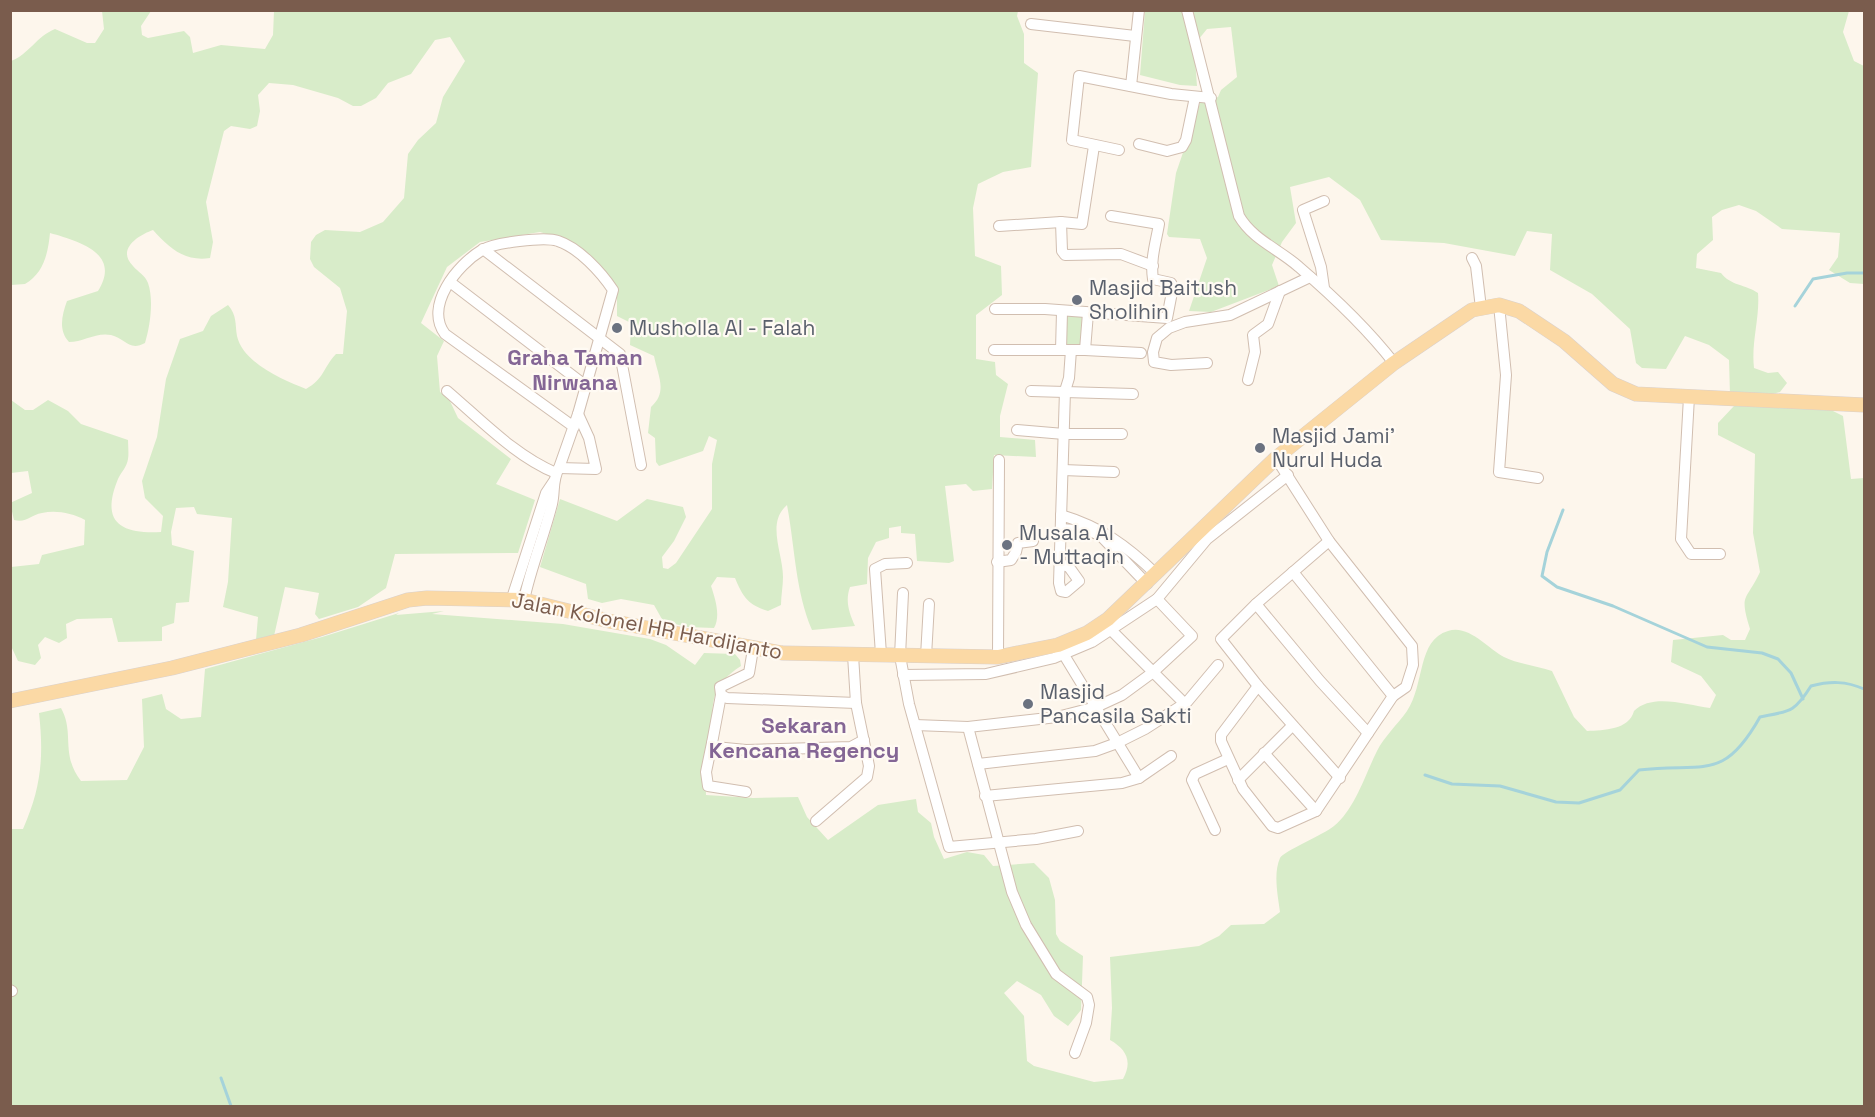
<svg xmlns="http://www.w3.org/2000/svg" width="1875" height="1117" viewBox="0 0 1875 1117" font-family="'Space Grotesk',sans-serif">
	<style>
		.green { fill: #d8ecc9 }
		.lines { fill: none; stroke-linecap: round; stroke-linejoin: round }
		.stream { stroke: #a5d3da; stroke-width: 3 }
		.minor-casing { stroke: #d1beb0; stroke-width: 12 }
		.major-casing { stroke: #dad1cd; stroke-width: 15 }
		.minor { stroke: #fff; stroke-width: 10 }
		.major { stroke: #fbd9a5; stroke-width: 14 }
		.worship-dot { fill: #6b7280; stroke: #fffaf3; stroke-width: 2 }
		.labels { text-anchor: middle; stroke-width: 4.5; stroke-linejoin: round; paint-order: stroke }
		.worship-label { font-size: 21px; fill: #5b616d; stroke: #fffaf3; text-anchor: start }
		.street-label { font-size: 21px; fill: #7a5c4d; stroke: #fffaf3 }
		.neighbourhood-label { font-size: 22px; font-weight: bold; fill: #846695; stroke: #fffaf3 }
	</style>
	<rect width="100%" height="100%" fill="#fdf6ec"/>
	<!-- green -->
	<g class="green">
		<path d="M102 11H151L141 26 142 35 148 38 184 31 190 37 193 53 221 45 265 49 273 35 274 11H1018L1017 16 1024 34V63L1038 73 1031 167 1003 172 978 184 973 208 975 256 1001 266 1002 295 976 315V359L995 362 996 375 1008 384 1000 416V437L1035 440 1036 457 994 455 992 489 973 491 966 484 945 486 954 561 949 563 917 561 915 534 901 533V526L889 528V538L876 542 868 558 867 584 850 587C845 601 849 613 855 626L812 630C795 590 795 547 787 505 766 523 783 553 783 577 783 586 781 596 781 605L768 611C748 605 743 597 735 578L717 577 711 586C715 598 721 616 714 628L687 627 663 621 654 605 621 599 602 603 588 599 586 584 540 567 560 499 617 521 647 499 683 507 686 517 674 541 662 557 663 568 668 569 676 563 712 509V464L717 440 709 436 703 451 659 466 656 462 655 438 648 433 651 407C668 392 658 376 654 356L630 345 631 323 617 316V292L560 238 540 232 480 242 447 267 421 323 444 341 437 356 440 392 448 397 458 418 511 459 496 484 535 500 518 553 395 554 386 588 358 607 319 619 315 614 319 593 285 587 274 636 256 640 258 617 223 607 228 582 232 518 197 514 194 507 176 508 171 532 172 545 194 551 189 602 176 603 174 623 162 627V641L118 642 112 618 77 619 66 624 67 638 59 643 45 637 38 645 41 658 35 665 18 661 11 646V567L39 564 42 555 84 545 85 520C72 513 56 510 42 513 30 515 27 523 14 520L10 503 32 493 28 471 11 473V400L25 410H33L48 400 68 411 81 424 128 440C128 446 129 453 128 459 127 467 121 472 118 479 100 523 121 534 161 532L163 516 145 498 142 481 157 437 166 379 180 339 203 331 211 316 228 305C237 315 235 324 237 336 243 363 283 380 306 389 324 379 323 368 336 354H343L347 311 340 288 314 267 310 259 311 242 316 235 325 230 360 232 383 222 404 198 408 154 418 140 436 123 443 97 465 61 450 37 435 40 411 74 388 83 376 98 361 106H353L338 98 293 85 269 83 258 95 260 111 257 126 250 129 231 126 224 131 206 202 213 242 210 258C185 262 169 248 153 230 139 235 116 249 133 266 138 272 145 275 148 283 154 300 150 327 145 343 129 352 125 338 111 335 96 332 83 342 69 342 58 330 62 315 67 301L98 291C122 253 78 241 50 233 48 253 44 273 25 284L11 285V61C28 55 37 36 55 29L87 43H95L104 29Z"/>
		<path d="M1145 11H1849L1843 32 1854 61 1864 66V284L1850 283 1829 270 1838 257 1840 233 1782 229 1756 211 1739 205 1722 210 1712 217 1713 240 1697 254 1696 268 1721 273C1731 286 1745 284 1758 293 1760 318 1751 342 1754 368L1768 373 1778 372 1787 383 1780 392 1768 395 1825 407 1843 416 1851 479 1864 478V1106H11V829H23C41 788 44 758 39 713L61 708C75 733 60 754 81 781L127 780 144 747 142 699 162 694 166 709 181 719 201 717 205 669 322 637 399 613 396 615 444 611 432 614 563 624 650 639 666 645 695 665 704 653 735 654 740 660 741 666C702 691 716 712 711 749 708 769 705 774 706 795L753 798 798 797 807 817 828 840 878 805 916 799 918 812 931 823 934 837 944 859 967 852 984 855 993 866 1034 863 1049 878 1055 900 1056 934 1060 941 1083 956 1081 1010 1068 1026 1054 1016 1041 995 1017 981 1004 993 1024 1016 1027 1061 1034 1066 1094 1082 1123 1079C1133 1061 1126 1049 1110 1040L1112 1008 1110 957 1199 946 1219 936 1231 925 1264 924 1280 912C1278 896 1273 874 1280 858 1284 851 1323 835 1334 826 1355 809 1365 775 1377 751 1384 737 1397 725 1407 711 1425 684 1417 640 1448 631 1469 624 1488 649 1504 657 1518 664 1537 666 1552 671L1574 717 1587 731C1604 730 1629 730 1634 711 1652 693 1687 705 1710 708L1716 695 1701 676 1671 662 1673 640 1723 635 1731 640H1745L1750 629C1739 593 1746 602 1760 572L1753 533 1755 454 1718 435V423L1734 406 1730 395 1729 360 1709 345 1685 336 1666 369 1642 368 1636 363 1630 329 1592 294 1550 270 1552 234 1527 231 1515 256 1444 243 1381 240 1360 200 1329 177 1290 187 1296 223 1282 242 1272 265 1279 286 1211 312 1189 311 1207 258 1200 239 1169 237 1167 234 1176 173 1200 103 1218 97 1221 90 1237 77 1231 27 1207 29 1194 45 1197 86 1180 85 1140 75Z"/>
		<polygon points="1066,316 1082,316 1081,347 1065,346"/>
	</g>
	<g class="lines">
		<!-- stream -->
		<g class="stream">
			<polyline points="1795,306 1813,279 1847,273 1864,273"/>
			<polyline points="1563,510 1547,552 1542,576 1557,587 1613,606 1707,647 1762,653 1778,659 1791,673 1803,699"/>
			<path d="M1425 775 1452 784 1500 786 1556 802 1579 803 1620 790 1639 770C1704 762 1723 783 1760 717 1790 711 1794 713 1811 686 1830 681 1846 681 1864 689"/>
			<polyline points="221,1078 231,1106"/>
		</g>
		<!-- minor casing -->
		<g class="minor-casing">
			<g id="minor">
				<path d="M1187 10 1239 216C1253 240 1279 249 1299 267 1334 297 1366 327 1394 363"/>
				<polyline points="1031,24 1135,36"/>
				<polyline points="1131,86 1139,10"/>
				<polyline points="1139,144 1167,151 1182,147 1186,140 1195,97"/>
				<polyline points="1119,150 1072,140 1079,76 1171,94 1211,98"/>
				<polyline points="1324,201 1303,210 1321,267 1324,288"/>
				<polyline points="1061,222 1062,251 1065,255 1121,254 1153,266"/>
				<polyline points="999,226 1061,222 1082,224 1094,146"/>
				<polyline points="483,249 620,354 641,465"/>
				<polyline points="1472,258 1476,266 1481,308"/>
				<polyline points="450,282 586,386"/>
				<polyline points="1499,305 1506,375 1499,472 1538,478"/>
				<path d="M995 309H1045L1167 318 1173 287 1171 283 1153 279C1150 260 1156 242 1159 224L1111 216"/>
				<polyline points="994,350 1085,350 1141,353"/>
				<polyline points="1061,350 1062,312"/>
				<polyline points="1085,350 1088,313"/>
				<polyline points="1207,363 1171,365 1154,362 1153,352 1157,338 1169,328 1185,322 1230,315 1310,277"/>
				<polyline points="1248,380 1255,352 1253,335 1268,324 1280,291"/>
				<path d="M447 391C481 420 515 456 556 473"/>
				<polyline points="1031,391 1133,394"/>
				<polyline points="1689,397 1681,539 1691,554 1720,554"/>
				<polyline points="1017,430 1064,434 1122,434"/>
				<polyline points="559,468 596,469 589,438 578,414"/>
				<polyline points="1063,470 1114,472"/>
				<path d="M1061 515C1101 527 1127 546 1156 574"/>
				<polyline points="1061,529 1090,531 1101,536 1147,584"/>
				<polyline points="1329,541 1256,604 1221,639 1258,686 1340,778"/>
				<polyline points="997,562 1011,560 1016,552 1018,543 1033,541"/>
				<polyline points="1061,564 1069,567 1079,581 1066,592 1061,591 1059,583 1065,391 1069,378 1071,350"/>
				<polyline points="1293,572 1393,696"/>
				<polyline points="903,593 900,656 909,704 949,847 1036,839 1078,831"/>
				<polyline points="512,598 546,493 554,481"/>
				<path d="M524 600C531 567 544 536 552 504 555 492 552 480 559 468L578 414 613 290C601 272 579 248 558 241 545 236 493 243 482 250 457 265 424 306 445 334L574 427"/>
				<polyline points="1256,604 1320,681 1368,733"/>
				<polyline points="1112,631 1184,703"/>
				<polyline points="753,649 749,673 720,687 721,695 727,698 856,703 853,655"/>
				<polyline points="881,654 875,569 885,564 907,563"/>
				<polyline points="1064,655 1139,778"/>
				<polyline points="926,656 929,604"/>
				<polyline points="998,657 999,460"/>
				<polyline points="903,675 986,674 1054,658 1092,642 1157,599 1207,539 1288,475"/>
				<polyline points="1258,686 1221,735 1221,741 1243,789 1272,826 1278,828 1316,811 1393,696 1406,687 1413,665 1412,646 1329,541 1276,458"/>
				<polyline points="721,695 712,743 715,747 746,750 851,747 864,740"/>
				<polyline points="915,725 968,727 1057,717 1096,707 1122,695 1152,673 1192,636 1157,599"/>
				<polyline points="968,727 1012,892 1026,925 1056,974 1087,997 1089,1005 1086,1023 1075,1053"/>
				<polyline points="712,743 706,772 708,786 746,792"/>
				<polyline points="1264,753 1316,811"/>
				<polyline points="978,764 1095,751 1117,743 1145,729 1187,702 1218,665"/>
				<polyline points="1238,780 1292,726"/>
				<polyline points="985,796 1122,783 1139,778 1171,756"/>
				<polyline points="816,821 867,777 869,766 856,703"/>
				<polyline points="1215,830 1192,780 1195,774 1228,759"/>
				<polyline points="10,990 12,991"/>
			</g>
		</g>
		<!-- major casing -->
		<g class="major-casing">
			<polyline id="major" points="10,701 172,668 301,635 408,600 427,598 524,600 609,621 782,653 998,657 1058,645 1087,633 1108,619 1276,458 1394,363 1472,310 1499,305 1519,311 1564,341 1613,384 1636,394 1864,405"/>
		</g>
		<!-- minor -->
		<use href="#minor" class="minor"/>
		<!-- major -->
		<use href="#major" class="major"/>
	</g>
	<!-- markers -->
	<g class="worship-dot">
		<circle cx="1077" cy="300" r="6"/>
		<circle cx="617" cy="328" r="6"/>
		<circle cx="1260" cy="448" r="6"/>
		<circle cx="1007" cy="545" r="6"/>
		<circle cx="1028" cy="704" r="6"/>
	</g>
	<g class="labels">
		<!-- worship labels -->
		<g class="worship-label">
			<text x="1089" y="295">Masjid Baitush<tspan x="1089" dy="24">Sholihin</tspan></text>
			<text x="629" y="335">Musholla Al - Falah</text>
			<text x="1272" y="443">Masjid Jami'<tspan x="1272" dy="24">Nurul Huda</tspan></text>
			<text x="1019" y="540">Musala Al<tspan x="1019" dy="24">- Muttaqin</tspan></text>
			<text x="1040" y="699">Masjid<tspan x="1040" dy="24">Pancasila Sakti</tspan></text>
		</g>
		<!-- street labels -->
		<g class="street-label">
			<text transform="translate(647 626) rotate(11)" y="7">Jalan Kolonel HR Hardijanto</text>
		</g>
		<!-- neighbourhood labels -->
		<g class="neighbourhood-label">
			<text x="575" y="365">Graha Taman<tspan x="575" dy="25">Nirwana</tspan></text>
			<text x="804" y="733">Sekaran<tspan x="804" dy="25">Kencana Regency</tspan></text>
		</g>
	</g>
	<!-- border -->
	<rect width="1875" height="1117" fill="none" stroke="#7a5c4d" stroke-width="24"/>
</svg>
